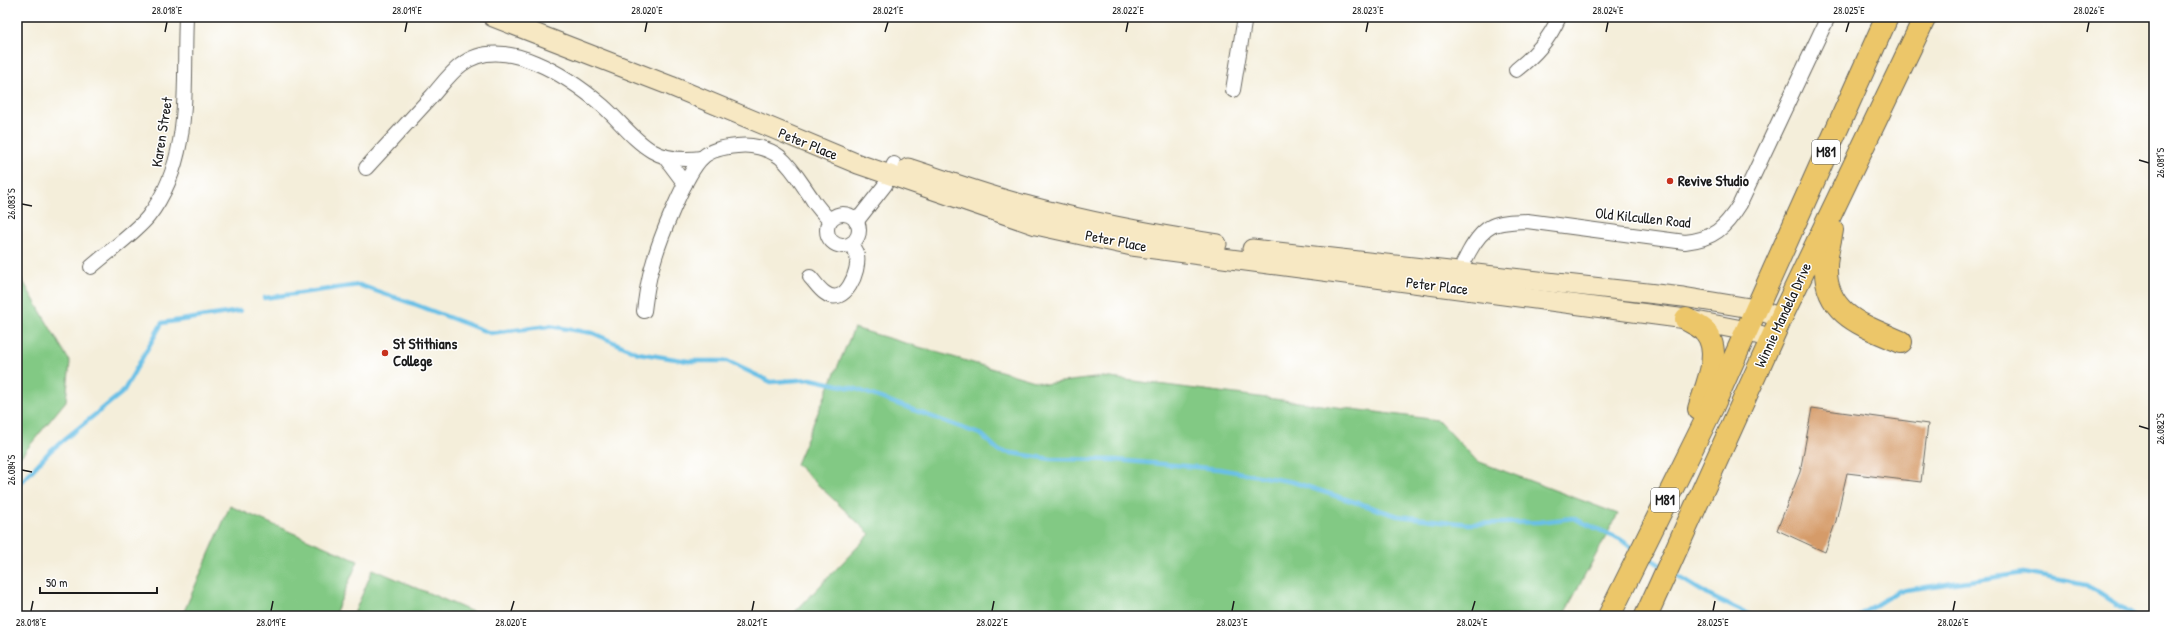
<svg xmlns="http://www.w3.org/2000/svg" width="2171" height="633" viewBox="0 0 2171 633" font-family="'Patrick Hand',sans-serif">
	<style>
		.green { fill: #82c984; stroke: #4f7250 }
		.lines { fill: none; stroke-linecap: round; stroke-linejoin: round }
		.stream { stroke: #69c0e6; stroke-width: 4.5 }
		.building { fill: #d59b69 }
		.street-casing { stroke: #68665e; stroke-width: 16 }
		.secondary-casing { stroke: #68665e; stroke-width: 21 }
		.primary-casing { stroke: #68665e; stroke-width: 24 }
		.street { stroke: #fff; stroke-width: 14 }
		.secondary { stroke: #f7e8c3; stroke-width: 19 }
		.primary { stroke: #ecc669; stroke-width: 22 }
		.ticks { fill: none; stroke: #1c1c1c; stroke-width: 1.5 }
		.poi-dot { fill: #c8321e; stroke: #fff; stroke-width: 1.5 }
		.labels { text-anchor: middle; stroke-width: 3; stroke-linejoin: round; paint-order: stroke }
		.shield { fill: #fff; stroke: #606060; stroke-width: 1 }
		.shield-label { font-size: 14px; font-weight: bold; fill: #1c1c1c }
		.street-label { font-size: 15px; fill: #1c1c1c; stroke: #fff }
		.poi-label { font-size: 15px; font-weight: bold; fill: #1c1c1c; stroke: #fff; text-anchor: start }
		.neatline { fill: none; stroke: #1c1c1c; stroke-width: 1.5 }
		.ticks-label { font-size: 10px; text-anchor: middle; fill: #1c1c1c }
	</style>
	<rect width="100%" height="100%" fill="#fff"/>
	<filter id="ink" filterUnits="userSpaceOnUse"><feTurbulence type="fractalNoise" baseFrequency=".025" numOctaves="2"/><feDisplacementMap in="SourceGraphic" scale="8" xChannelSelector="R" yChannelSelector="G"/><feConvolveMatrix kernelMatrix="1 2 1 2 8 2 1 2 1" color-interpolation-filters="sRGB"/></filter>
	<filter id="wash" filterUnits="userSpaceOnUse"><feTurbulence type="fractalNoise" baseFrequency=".012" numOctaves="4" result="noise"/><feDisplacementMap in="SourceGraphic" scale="16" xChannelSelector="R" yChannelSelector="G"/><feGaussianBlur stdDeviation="0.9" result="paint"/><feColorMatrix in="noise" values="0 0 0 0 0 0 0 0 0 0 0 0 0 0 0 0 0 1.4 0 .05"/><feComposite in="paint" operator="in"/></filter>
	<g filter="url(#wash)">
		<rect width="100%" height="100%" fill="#f4eeda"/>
		<!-- green -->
		<g class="green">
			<polygon points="17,271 70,362 66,401 17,461"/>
			<polygon points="854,328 1045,384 1103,377 1438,420 1477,461 1618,514 1563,616 791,616 870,534 796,464"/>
			<polygon points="230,506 358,561 334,616 182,616"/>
			<polygon points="373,569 482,616 353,616"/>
		</g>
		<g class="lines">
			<!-- stream -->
			<g class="stream">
				<polyline points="264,298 359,285 414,304 490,333 549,326 593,333 638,353 688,361 727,361 771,382 811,379 856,389 982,435 999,451 1051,459 1116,460 1219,469 1293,482 1398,516 1468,524 1539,522 1573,518 1620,539 1636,550"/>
				<polyline points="17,487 50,451 123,392 162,323 240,311"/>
				<polyline points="1646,556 1662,566"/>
				<polyline points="1671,572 1710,596 1752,616"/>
				<polyline points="1858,616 1898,591 2024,573 2086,585 2135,616"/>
			</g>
		</g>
		<g id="blocks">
			<!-- building -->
			<polygon class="building" points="1812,408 1928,424 1921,482 1847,473 1836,521 1825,552 1777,530 1800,472"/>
		</g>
	</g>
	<g filter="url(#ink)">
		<use href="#blocks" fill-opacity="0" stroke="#68665e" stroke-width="1"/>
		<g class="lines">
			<!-- street casing -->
			<g class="street-casing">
				<g id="street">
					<path d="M1516 70C1535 55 1549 40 1559 17"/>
					<polyline points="1233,90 1245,17"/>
					<polyline points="664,156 685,184"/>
					<path d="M366 168C388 144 410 120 432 96 441 86 450 73 461 65 503 32 570 78 603 106 619 120 633 140 652 151 667 160 686 160 702 158"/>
					<circle cx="843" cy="230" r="16"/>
					<polyline points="856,222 885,185 894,164"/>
					<path d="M91 267C107 253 136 232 148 217 193 159 183 86 186 17"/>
					<path d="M810 277C815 282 819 289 825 293 845 308 860 271 857 255 856 251 853 248 851 244"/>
					<path d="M1458 281C1459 269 1464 262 1469 252 1485 223 1495 222 1527 221L1685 242C1714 239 1725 228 1740 204L1828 17"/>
					<path d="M644 311C646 295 648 279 653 264 659 241 686 172 703 157 712 149 725 147 737 146 751 144 768 148 780 157 793 168 801 183 811 197 816 206 823 213 830 221"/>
				</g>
			</g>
			<!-- secondary casing -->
			<g class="secondary-casing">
				<g id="secondary">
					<polyline points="493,17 671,86 858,164 1036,225 1132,246 1686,319 1747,331 1772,339"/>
					<path d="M908 168C945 180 983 194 1021 204 1085 221 1151 234 1217 244"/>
					<polyline points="1252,249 1683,297 1756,309 1781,318"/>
				</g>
			</g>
			<!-- primary casing -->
			<g class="primary-casing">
				<g id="primary">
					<path d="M1832 230C1830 242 1826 255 1826 267 1824 315 1865 326 1901 342"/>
					<path d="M1686 319C1692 323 1700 326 1705 331 1723 352 1706 386 1699 409"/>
					<polyline points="1609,616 1712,408 1887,17"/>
					<polyline points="1646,616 1781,318 1925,17"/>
				</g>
			</g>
			<!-- street -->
			<use href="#street" class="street"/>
			<!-- secondary -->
			<use href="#secondary" class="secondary"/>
			<!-- primary -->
			<use href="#primary" class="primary"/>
		</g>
	</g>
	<!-- ticks -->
	<path class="ticks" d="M165 32 167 22M405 32 407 22M645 32 647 22M885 32 888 22M1126 32 1128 22M1366 32 1368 22M1606 32 1608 22M1846 32 1849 22M2087 32 2089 22M2139 160 2149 163M22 204 32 206M2139 426 2149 429M22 470 32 472M31 611 33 601M271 611 273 601M511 611 514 601M752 611 754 601M992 611 994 601M1232 611 1234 601M1472 611 1475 601M1713 611 1715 601M1953 611 1955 601"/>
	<!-- markers -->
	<g class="poi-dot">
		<circle cx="1670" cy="181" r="4"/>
		<circle cx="385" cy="353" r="4"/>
	</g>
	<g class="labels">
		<!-- shield labels -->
		<g class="shield">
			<rect x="1812" y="140" width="28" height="24" rx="3"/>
			<rect x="1651" y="488" width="28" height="24" rx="3"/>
		</g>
		<g class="shield-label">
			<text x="1826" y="157">M81</text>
			<text x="1665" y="505">M81</text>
		</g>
		<!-- street labels -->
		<g class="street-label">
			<text transform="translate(162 132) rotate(-81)" y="5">Karen Street</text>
			<text transform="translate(808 144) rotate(22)" y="5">Peter Place</text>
			<text transform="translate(1643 218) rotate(6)" y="5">Old Kilcullen Road</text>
			<text transform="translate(1116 241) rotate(11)" y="5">Peter Place</text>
			<text transform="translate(1437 286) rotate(7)" y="5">Peter Place</text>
			<text transform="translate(1783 315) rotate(-65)" y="5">Winnie Mandela Drive</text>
		</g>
		<!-- poi labels -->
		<g class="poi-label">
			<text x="1678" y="186">Revive Studio</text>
			<text x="393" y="349">St Stithians<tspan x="393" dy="17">College</tspan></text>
		</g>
	</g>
	<!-- margin -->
	<rect width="2171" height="633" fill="none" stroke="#fff" stroke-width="44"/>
	<!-- scale -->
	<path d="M40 587v6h117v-6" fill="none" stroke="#1c1c1c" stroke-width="2"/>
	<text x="46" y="587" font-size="12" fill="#1c1c1c" stroke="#ffffff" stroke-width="3" paint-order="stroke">50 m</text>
	<rect x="22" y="22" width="2127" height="589" class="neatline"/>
	<g class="ticks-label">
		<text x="167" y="14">28.018°E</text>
		<text x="407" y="14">28.019°E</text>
		<text x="647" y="14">28.020°E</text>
		<text x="888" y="14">28.021°E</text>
		<text x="1128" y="14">28.022°E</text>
		<text x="1368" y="14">28.023°E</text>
		<text x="1608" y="14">28.024°E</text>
		<text x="1849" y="14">28.025°E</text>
		<text x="2089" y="14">28.026°E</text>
		<text transform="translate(2160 163) rotate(-90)" y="4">26.081°S</text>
		<text transform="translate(11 204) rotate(-90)" y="4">26.083°S</text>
		<text transform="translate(2160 429) rotate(-90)" y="4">26.082°S</text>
		<text transform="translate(11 470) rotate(-90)" y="4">26.084°S</text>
		<text x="31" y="626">28.018°E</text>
		<text x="271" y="626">28.019°E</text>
		<text x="511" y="626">28.020°E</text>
		<text x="752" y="626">28.021°E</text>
		<text x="992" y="626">28.022°E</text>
		<text x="1232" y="626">28.023°E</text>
		<text x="1472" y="626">28.024°E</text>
		<text x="1713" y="626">28.025°E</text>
		<text x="1953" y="626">28.026°E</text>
	</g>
</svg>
